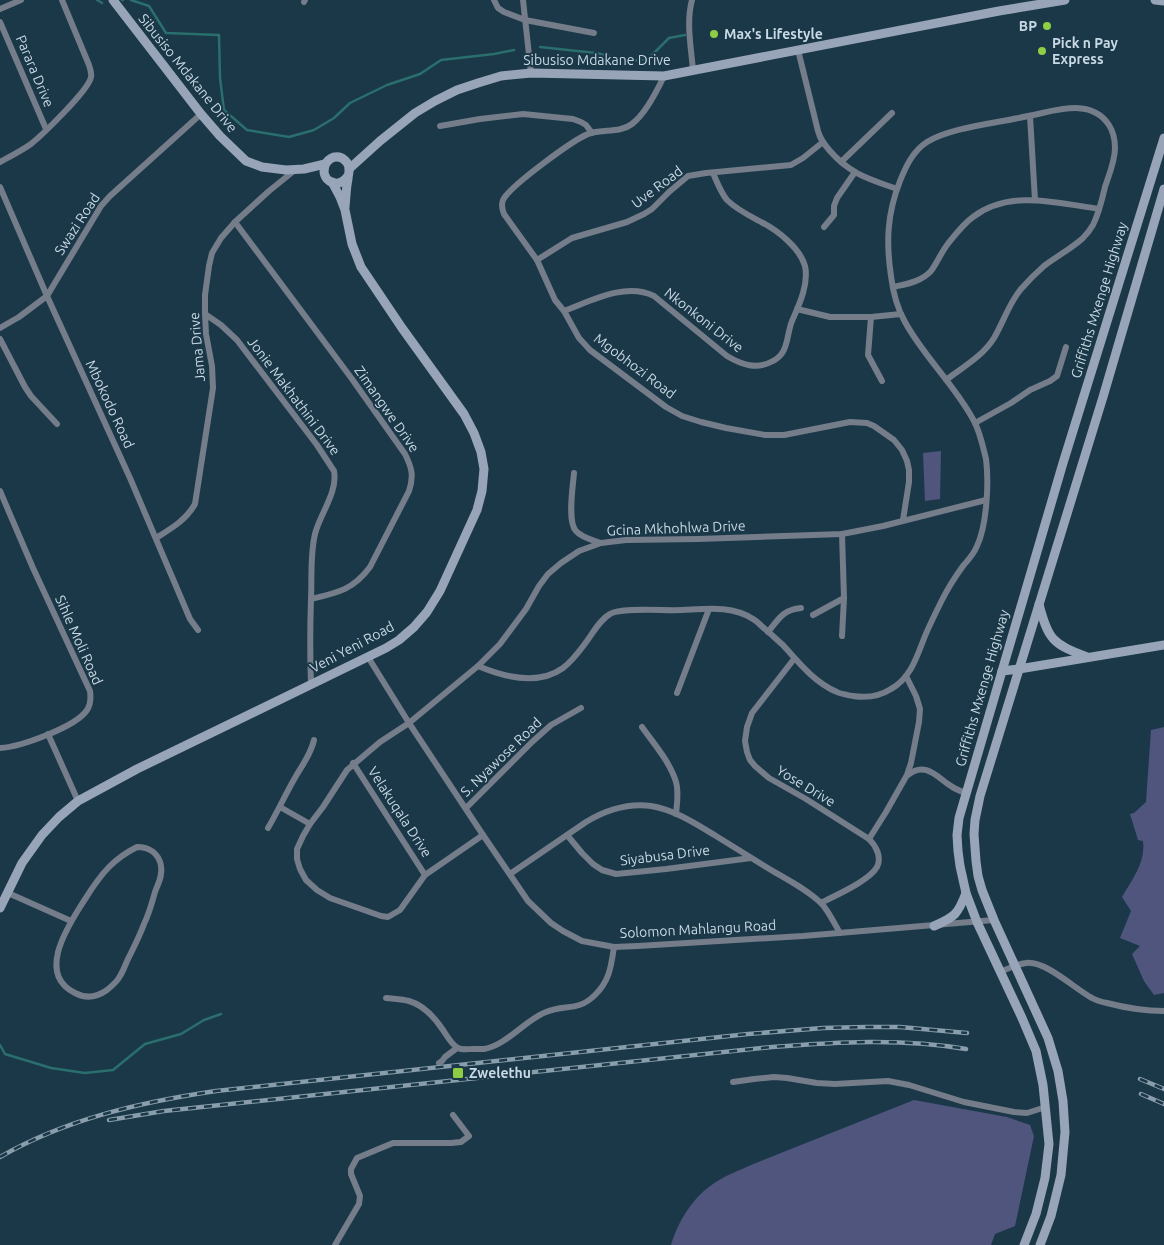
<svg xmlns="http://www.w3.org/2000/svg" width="1164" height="1245" viewBox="0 0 1164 1245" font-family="Ubuntu,sans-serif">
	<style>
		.green { fill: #50557e }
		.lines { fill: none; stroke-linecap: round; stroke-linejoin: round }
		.stream { stroke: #2a6e6d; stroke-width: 2.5 }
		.street { stroke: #747d89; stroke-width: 6 }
		.secondary { stroke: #98a5b8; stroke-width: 9 }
		.rail-casing { stroke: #899dab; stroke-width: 4.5 }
		.rail { stroke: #1b3849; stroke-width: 2.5; stroke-dasharray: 8; stroke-linecap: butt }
		.poi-dot { fill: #8ece43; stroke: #1b3849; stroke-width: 2 }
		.labels { text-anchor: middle; stroke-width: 4; stroke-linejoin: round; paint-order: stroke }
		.poi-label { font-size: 14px; font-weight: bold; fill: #c9d9e4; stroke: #1b3849; text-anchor: start }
		.street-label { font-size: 14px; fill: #c9d9e4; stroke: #1b3849 }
	</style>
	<rect width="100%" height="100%" fill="#1b3849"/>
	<!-- green -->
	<g class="green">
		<polygon points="941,451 940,499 925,501 923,453"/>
		<path d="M1164 727V993L1154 995 1144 981 1132 954 1140 946 1120 938 1131 911 1122 897C1132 880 1146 862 1143 841L1138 840 1130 814 1134 813 1146 802 1151 730Z"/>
		<path d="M914 1100 1007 1117 1030 1125 1034 1136 1015 1226 995 1234 991 1245H671C678 1222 692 1198 713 1184 724 1176 738 1171 751 1165Z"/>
	</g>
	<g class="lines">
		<!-- stream -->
		<g class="stream">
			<polyline points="97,0 102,3"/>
			<polyline points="122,0 123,0"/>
			<polyline points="131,0 149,6 166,33 219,35 220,78 224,110 247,130 289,137 314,130 334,118 350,103 387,85 420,74 441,60 494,54 514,50"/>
			<polyline points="540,47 596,53 632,61 648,59 669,38 685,35"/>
			<polyline points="0,1045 5,1054 51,1068 85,1073 113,1070 145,1044 181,1034 204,1020 221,1014"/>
		</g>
		<!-- street -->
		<g class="street">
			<polyline points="494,0 498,8 504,12 525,20 594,33"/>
			<polyline points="523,0 531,73"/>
			<path d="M692 0C686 22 691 47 693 70"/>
			<polyline points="304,2 305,0"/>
			<polyline points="0,9 21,0"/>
			<polyline points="0,22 46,129"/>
			<path d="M798 50 818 131C820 139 824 144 830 151 850 174 869 179 897 189"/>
			<path d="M664 76C657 91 645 114 632 124 620 133 605 129 591 133 576 137 509 187 503 200 501 205 502 209 504 214L537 260 555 300 564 311 579 338 590 350 666 407 682 416 701 422 726 428 765 435H784L850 422 867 423 874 426 894 440 902 450 907 461 909 470V482L903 520"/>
			<polyline points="1030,116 1035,200"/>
			<polyline points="440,126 480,119 523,114 573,119 581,122 586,125 592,133"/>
			<path d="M0 162C11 156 21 151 31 144 42 135 89 90 91 77 92 73 90 69 89 65L62 0"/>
			<polyline points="841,162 892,113"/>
			<polyline points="0,187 47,296 130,478 190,619 198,630"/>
			<path d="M235 222 352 379 405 454C412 468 414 476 409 491L370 567C353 590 337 593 311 599"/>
			<polyline points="824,227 834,215 834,206 837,198 855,172"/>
			<polyline points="537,260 572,238 627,222 644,214 652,209 669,192 688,176 706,173 791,165 803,158 823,142"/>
			<path d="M893 287C906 284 921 282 931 271 937 263 941 253 947 245 955 235 963 224 973 217 1010 189 1057 203 1099 209"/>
			<polyline points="797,309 830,317 871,317 901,314"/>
			<path d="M564 311C591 301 625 282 654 296L727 356C742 365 757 370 773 361 789 353 786 336 792 321 799 305 809 284 805 266 800 248 778 231 763 223 750 216 737 210 727 200 721 193 717 182 713 173"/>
			<path d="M205 314 221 325 237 340 317 445 334 471C338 492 320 514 315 534 310 555 312 577 311 599 310 627 310 656 311 684"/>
			<polyline points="871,317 868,355 882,381"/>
			<polyline points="0,328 19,317 47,296 101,206 110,196 201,114"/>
			<polyline points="0,339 25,387 31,396 57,424"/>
			<polyline points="975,423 1011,403 1030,390 1050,381 1057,376 1066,347"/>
			<path d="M574 473C573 486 567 522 576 531 582 538 593 540 601 543"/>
			<path d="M0 491 33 568 90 691C91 698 91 704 87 710 76 727 20 747 0 748"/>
			<path d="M156 538C172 528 186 520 195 504L213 388 212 366 206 334 205 314V295L209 266 212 253 221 238 235 222 269 191 295 170"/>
			<polyline points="813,615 844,598"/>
			<path d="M768 632C779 619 782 610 801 608"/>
			<polyline points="842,636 844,598 842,534"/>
			<polyline points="368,657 409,723 483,835 528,901 551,923 563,931 582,941 614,947 638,946 803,936 994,920"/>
			<path d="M794 659 752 713 747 727 745 741 747 752 750 760 755 766 769 778 806 799 869 839C876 846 882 857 877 867 869 881 836 895 821 903"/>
			<path d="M478 666C504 677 538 686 563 668 571 662 578 653 584 645 592 635 599 620 610 614 622 607 665 611 682 610 705 609 732 605 753 619 757 621 761 626 765 629 771 634 777 640 783 645 798 662 815 683 837 692 838 693 852 696 853 696 866 698 880 696 891 689 911 678 917 656 925 636 930 624 936 612 942 600 948 588 955 577 963 566 968 560 974 554 977 546 987 525 989 482 986 459 983 447 980 432 974 421 955 385 924 357 905 322 897 308 893 292 891 276 886 242 887 214 900 181 906 166 913 151 927 142 951 127 999 123 1028 116 1055 111 1091 97 1109 125 1114 133 1115 140 1115 148 1115 161 1109 175 1105 187 1102 200 1099 213 1093 225 1090 230 1087 234 1083 238 1071 249 1057 256 1044 266 1036 273 1028 281 1021 289 1009 303 1004 321 994 338 983 356 963 367 946 380"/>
			<polyline points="677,693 709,609"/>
			<path d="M642 727C654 744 670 762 676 782 679 792 677 803 676 814"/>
			<polyline points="48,734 78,801"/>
			<polyline points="353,763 425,875"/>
			<path d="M908 775C925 761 937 777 951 786 955 789 960 791 966 793"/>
			<polyline points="280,807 310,824"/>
			<polyline points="466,808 532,742 551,725 581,708"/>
			<path d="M268 828C278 811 286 793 296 776 303 764 311 754 314 740"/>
			<polyline points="483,835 425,875 400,910 388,917 381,916 330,898 317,890 306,880 300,869 297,859 297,849 303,836 310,824 323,807 347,770 380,742 409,723 478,666 500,644 526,609 539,586 548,574 561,563 579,551 601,543 626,540 698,539 842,534 883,526 986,500"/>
			<polyline points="567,835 582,853 593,864 602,870 616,874 666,869 751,858"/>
			<polyline points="869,839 886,812 907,775 911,763 919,722 920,709 916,696 906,676"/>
			<path d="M137 847C149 847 159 853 161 866 163 875 158 884 155 892 152 903 149 914 144 924 140 935 135 945 130 955 126 962 124 970 120 976 117 982 112 986 107 990 97 997 86 999 75 993 38 975 65 931 80 907 89 893 97 879 109 867 117 859 127 852 137 847Z"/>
			<path d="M510 874 586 822C606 810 627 803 651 806 675 810 696 824 716 836 734 847 753 859 771 870 788 880 808 890 822 904 829 912 834 923 840 933"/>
			<polyline points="8,893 71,921"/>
			<path d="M1000 972C1009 968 1017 964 1026 963 1045 960 1075 989 1092 998 1097 1001 1102 1002 1107 1003 1126 1008 1144 1011 1164 1011"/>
			<path d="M386 998C394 999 402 999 409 1001 423 1005 435 1018 443 1030 447 1036 452 1045 458 1048 462 1050 468 1049 473 1049 476 1049 481 1049 484 1049 507 1045 525 1020 546 1012 565 1004 578 1012 595 995 610 980 611 966 614 947"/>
			<polyline points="439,1063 442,1061 445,1057 457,1048"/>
			<polyline points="733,1082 754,1079 774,1077 787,1078 817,1083 835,1084 888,1081 909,1085 964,1102 1014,1112 1027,1113 1046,1107"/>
			<polyline points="335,1245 359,1204 360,1196 351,1174 351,1169 357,1158 393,1143 451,1143 461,1142 469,1136 453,1115"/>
		</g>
		<!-- secondary -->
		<g class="secondary">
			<polyline points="113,0 201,114 220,136 246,161 262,167 286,170 304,169 325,164"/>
			<polyline points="1155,0 1164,1"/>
			<polyline points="349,169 380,141 415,113 435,101 457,90 478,83 501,76 531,73 664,76 999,11 1065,0"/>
			<path d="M345 207C346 198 346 188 348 179 348 175 350 171 349 167 348 163 345 160 342 158 324 151 316 180 335 183 341 184 345 180 348 176"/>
			<path d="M1039 604C1048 640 1053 644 1087 657"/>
			<polyline points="1002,671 1019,669 1164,645"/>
			<polyline points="0,908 22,863 42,835 59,817 78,801 137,769 386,648 399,640 414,627 427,612 440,591 477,510 482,491 484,469 481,452 474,433 464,414 402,328 361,267 352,244 345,210 340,197 332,182"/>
			<path d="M934 926C955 917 958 914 966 893"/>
			<polyline points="1024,1245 1036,1214 1045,1178 1049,1144 1043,1085 1036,1051 1022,1018 977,922 966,893 960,866 958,851 957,835 959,818 1063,463 1164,138"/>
			<polyline points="1040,1245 1051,1216 1061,1175 1065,1132 1063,1101 1058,1071 1048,1038 994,920 982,890 978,876 976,861 974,834 975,820 980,796 1103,397 1164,189"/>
		</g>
		<!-- rail casing -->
		<g class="rail-casing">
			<g id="rail">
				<polyline points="1140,1079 1164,1089"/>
				<polyline points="1141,1094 1164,1104"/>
				<path d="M109 1120 164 1111 772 1047C837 1042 902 1038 966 1049"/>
				<path d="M0 1157C66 1119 141 1102 216 1091L748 1034 823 1028 866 1027H900L967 1033"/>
			</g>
		</g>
		<!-- rail -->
		<use href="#rail" class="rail"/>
	</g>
	<!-- markers -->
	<g class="poi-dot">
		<circle cx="1047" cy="26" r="5"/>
		<circle cx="714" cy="34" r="5"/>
		<circle cx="1042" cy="51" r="5"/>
		<rect x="452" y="1067" width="12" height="12" rx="2.5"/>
	</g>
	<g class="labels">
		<!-- poi labels -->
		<g class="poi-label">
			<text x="1037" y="31" text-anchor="end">BP</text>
			<text x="724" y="39">Max's Lifestyle</text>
			<text x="1052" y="48">Pick n Pay<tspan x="1052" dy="16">Express</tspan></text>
			<text x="469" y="1078">Zwelethu</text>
		</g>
		<!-- street labels -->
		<g class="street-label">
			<text x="597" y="65">Sibusiso Mdakane Drive</text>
			<text transform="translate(35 71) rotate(67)" y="5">Parara Drive</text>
			<text transform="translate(188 73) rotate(51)" y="5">Sibusiso Mdakane Drive</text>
			<text transform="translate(657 187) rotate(-37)" y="5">Uve Road</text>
			<text transform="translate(77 224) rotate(-57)" y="5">Swazi Road</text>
			<text transform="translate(1099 300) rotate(-73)" y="5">Griffiths Mxenge Highway</text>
			<text transform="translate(704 320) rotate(38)" y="5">Nkonkoni Drive</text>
			<text transform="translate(197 347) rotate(-95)" y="5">Jama Drive</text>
			<text transform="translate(635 366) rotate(37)" y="5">Mgobhozi Road</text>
			<text transform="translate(294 396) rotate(53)" y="5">Jonie Makhathini Drive</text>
			<text transform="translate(110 404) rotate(65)" y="5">Mbokodo Road</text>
			<text transform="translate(387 409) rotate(55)" y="5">Zimangwe Drive</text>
			<text transform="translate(676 528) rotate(-2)" y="5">Gcina Mkhohlwa Drive</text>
			<text transform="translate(79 640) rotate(66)" y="5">Sihle Moli Road</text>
			<text transform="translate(352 647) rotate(-28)" y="5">Veni Yeni Road</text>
			<text transform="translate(982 688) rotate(-74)" y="5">Griffiths Mxenge Highway</text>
			<text transform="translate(501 757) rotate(-44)" y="5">S. Nyawose Road</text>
			<text transform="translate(806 786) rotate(31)" y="5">Yose Drive</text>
			<text transform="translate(400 812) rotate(57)" y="5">Velakuqala Drive</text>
			<text transform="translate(665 855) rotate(-7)" y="5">Siyabusa Drive</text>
			<text transform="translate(698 929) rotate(-3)" y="5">Solomon Mahlangu Road</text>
		</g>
	</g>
</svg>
